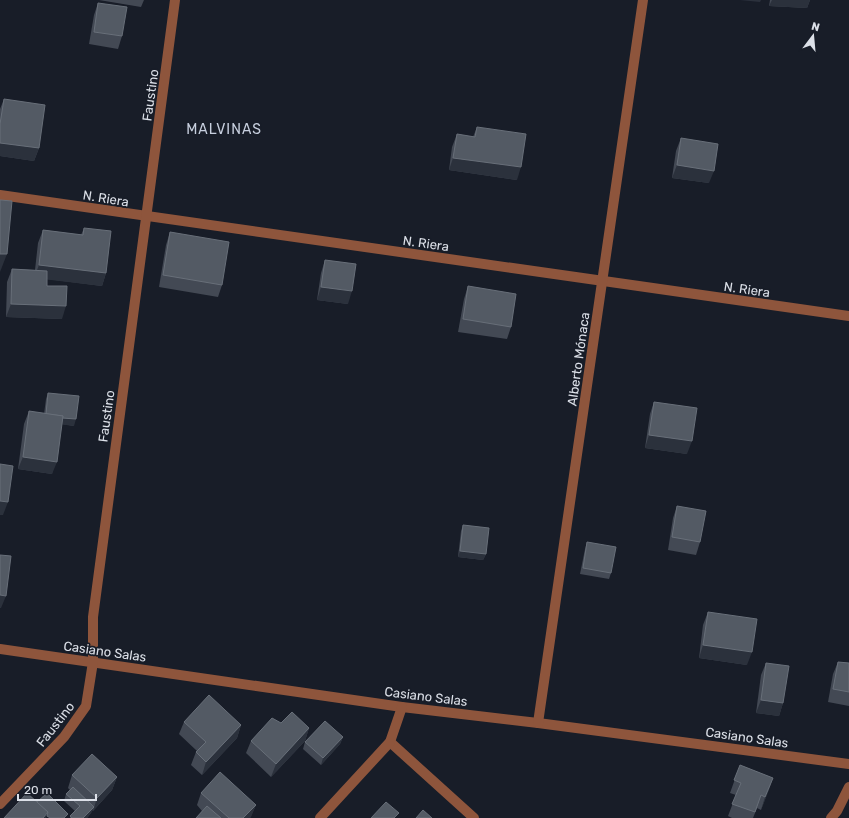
<svg xmlns="http://www.w3.org/2000/svg" width="849" height="818" viewBox="0 0 849 818" font-family="Rubik,sans-serif">
	<style>
		.lines { fill: none; stroke-linecap: round; stroke-linejoin: round }
		.street { stroke: #8e553c; stroke-width: 10 }
		.wall { fill: #434954 }
		.shaded-wall { fill: #2b313c }
		.building { fill: #535a64; stroke: #686f79 }
		.labels { text-anchor: middle; stroke-width: 3.5; stroke-linejoin: round; paint-order: stroke }
		.street-label { font-size: 13px; fill: #dce0e8; stroke: #181d28 }
		.neighbourhood-label { font-size: 14px; letter-spacing: 1px; fill: #c7cfde; stroke: #181d28 }
	</style>
	<rect width="100%" height="100%" fill="#181d28"/>
	<g class="lines">
		<!-- street -->
		<g class="street">
			<polyline points="0,195 849,316"/>
			<polyline points="0,649 402,707 538,723 849,764"/>
			<polyline points="538,723 643,0"/>
			<polyline points="390,742 474,818"/>
			<polyline points="0,804 64,737 86,706 93,662 93,617 175,0"/>
			<polyline points="320,818 390,742 402,707"/>
			<polyline points="831,818 837,811 849,787"/>
		</g>
	</g>
	<!-- wall -->
	<g class="wall">
		<polygon points="99,0 144,0 141,7"/>
		<polygon points="770,0 810,0 807,8 769,6"/>
		<polygon points="98,3 122,36 118,49 89,44 94,15"/>
		<polygon points="4,99 39,148 34,161 0,156 0,109"/>
		<polygon points="477,127 517,180 449,170 452,147 457,134 473,137"/>
		<polygon points="681,138 709,183 672,178 676,151"/>
		<polygon points="84,228 106,273 102,286 47,279 47,286 62,319 6,317 7,282 12,269 35,270 38,243 43,230 81,235"/>
		<polygon points="170,232 222,285 218,297 159,287 166,245"/>
		<polygon points="325,260 348,304 317,300 321,273"/>
		<polygon points="468,286 511,327 507,339 458,332 464,299"/>
		<polygon points="48,393 74,426 62,424 52,474 18,469 24,424 29,411 44,414 46,399"/>
		<polygon points="654,402 687,454 645,448 650,414"/>
		<polygon points="677,506 700,542 696,555 668,550 673,518"/>
		<polygon points="463,525 486,554 483,560 458,557 461,531"/>
		<polygon points="587,542 611,573 609,579 580,574 585,549"/>
		<polygon points="708,612 747,665 699,658 703,625"/>
		<polygon points="838,662 849,663 849,706 828,702 833,674"/>
		<polygon points="766,663 783,703 779,716 756,713 761,675"/>
		<polygon points="184,722 241,725 237,738 202,775 191,765 196,752 197,751 179,734"/>
		<polygon points="281,723 309,728 305,741 271,777 246,753 251,741"/>
		<polygon points="343,737 340,744 321,765 303,749 305,742"/>
		<polygon points="740,765 773,778 761,810 757,808 753,818 732,818 728,816 736,795 730,793"/>
		<polygon points="72,775 117,777 112,790 93,811 92,810 91,813 87,818 70,818 70,816 75,811 64,801 66,794 70,790 68,788"/>
		<polygon points="201,793 256,805 250,818 196,818 202,811 197,805"/>
	</g>
	<!-- shaded-wall -->
	<g class="shaded-wall">
		<polygon points="740,0 761,0 760,2"/>
		<polygon points="772,0 810,0 807,8 769,6"/>
		<polygon points="0,143 39,148 34,161 0,156"/>
		<polygon points="453,158 521,167 517,180 449,170"/>
		<polygon points="677,165 714,171 709,183 672,178"/>
		<polygon points="0,254 7,254 0,272"/>
		<polygon points="39,265 106,273 102,286 34,278"/>
		<polygon points="321,287 352,291 348,304 317,300"/>
		<polygon points="11,304 66,306 62,319 6,317"/>
		<polygon points="45,416 76,419 74,426 43,422"/>
		<polygon points="649,435 692,441 687,454 645,448"/>
		<polygon points="23,457 57,462 52,474 18,469"/>
		<polygon points="0,501 8,502 3,515 0,515"/>
		<polygon points="460,551 486,554 483,560 458,557"/>
		<polygon points="0,595 6,596 1,608 0,608"/>
		<polygon points="703,645 752,652 747,665 699,658"/>
		<polygon points="761,700 783,703 779,716 756,713"/>
		<polygon points="241,725 237,738 202,775 206,762"/>
		<polygon points="309,728 305,741 271,777 276,764"/>
		<polygon points="343,737 340,744 321,765 323,758"/>
		<polygon points="117,777 112,790 93,811 97,798"/>
		<polygon points="773,778 769,790 761,810 765,797"/>
		<polygon points="256,805 251,817 250,818 243,818"/>
		<polygon points="94,807 91,813 87,818 83,818"/>
		<polygon points="48,812 46,818 43,818"/>
	</g>
	<!-- building -->
	<g class="building">
		<polygon points="98,3 127,7 122,36 94,32"/>
		<polygon points="4,99 45,105 39,148 0,143 0,124"/>
		<polygon points="477,127 526,134 521,167 453,158 457,134 475,137"/>
		<polygon points="681,138 718,144 714,171 677,165"/>
		<polygon points="0,200 12,201 7,254 0,254"/>
		<polygon points="84,228 111,231 106,273 39,265 43,230 83,235"/>
		<polygon points="170,232 229,242 222,285 163,275"/>
		<polygon points="325,260 356,264 352,291 321,287"/>
		<polygon points="12,269 47,271 47,286 67,286 66,306 11,304"/>
		<polygon points="468,286 516,294 511,327 463,319"/>
		<polygon points="48,393 79,396 76,419 62,418 63,416 46,414"/>
		<polygon points="654,402 697,408 692,441 649,435"/>
		<polygon points="29,411 63,416 57,462 23,457"/>
		<polygon points="0,464 13,466 8,502 0,501"/>
		<polygon points="677,506 706,511 700,542 672,537"/>
		<polygon points="463,525 489,528 486,554 460,551"/>
		<polygon points="587,542 616,547 611,573 583,568"/>
		<polygon points="0,555 11,556 6,596 0,595"/>
		<polygon points="708,612 757,619 752,652 703,645"/>
		<polygon points="838,662 849,663 849,692 833,689"/>
		<polygon points="766,663 789,666 783,703 761,700"/>
		<polygon points="209,695 241,725 206,762 196,752 206,742 184,722"/>
		<polygon points="292,712 309,728 276,764 251,741 272,718 281,723"/>
		<polygon points="325,721 343,737 323,758 305,742"/>
		<polygon points="92,754 117,777 97,798 72,775"/>
		<polygon points="740,765 773,778 765,797 761,795 755,812 732,804 741,783 734,780"/>
		<polygon points="220,772 256,805 243,818 229,818 201,793"/>
		<polygon points="73,787 94,807 83,818 72,818 70,816 80,806 66,794"/>
		<polygon points="27,793 48,812 43,818 4,818"/>
		<polygon points="47,793 68,814 64,818 50,818 47,816 48,812 37,802"/>
		<polygon points="386,802 399,813 394,818 371,818"/>
		<polygon points="207,806 221,818 196,818"/>
		<polygon points="423,810 432,818 416,818"/>
	</g>
	<g class="labels">
		<!-- street labels -->
		<g class="street-label">
			<text transform="translate(150 95) rotate(-82)" y="5">Faustino</text>
			<text transform="translate(106 198) rotate(9)" y="5">N. Riera</text>
			<text transform="translate(426 243) rotate(8)" y="5">N. Riera</text>
			<text transform="translate(747 289) rotate(8)" y="5">N. Riera</text>
			<text transform="translate(578 359) rotate(-82)" y="5">Alberto Mónaca</text>
			<text transform="translate(106 416) rotate(-82)" y="5">Faustino</text>
			<text transform="translate(105 651) rotate(8)" y="5">Casiano Salas</text>
			<text transform="translate(426 696) rotate(7)" y="5">Casiano Salas</text>
			<text transform="translate(55 724) rotate(-52)" y="5">Faustino</text>
			<text transform="translate(747 737) rotate(8)" y="5">Casiano Salas</text>
		</g>
		<!-- neighbourhood labels -->
		<g class="neighbourhood-label">
			<text x="224" y="134">MALVINAS</text>
		</g>
	</g>
	<!-- north arrow -->
	<g transform="translate(813 36) rotate(16)" stroke="#181d28" stroke-width="3" paint-order="stroke">
	<path d="M0-3L7 15L0 10L-7 15Z" fill="#dce0e8"/>
	<text y="-6" font-size="11" font-weight="bold" text-anchor="middle" fill="#dce0e8">N</text>
	</g>
	<!-- scale -->
	<path d="M18 794v6h78v-6" fill="none" stroke="#dce0e8" stroke-width="2"/>
	<text x="24" y="794" font-size="12" fill="#dce0e8" stroke="#181d28" stroke-width="3" paint-order="stroke">20 m</text>
</svg>
